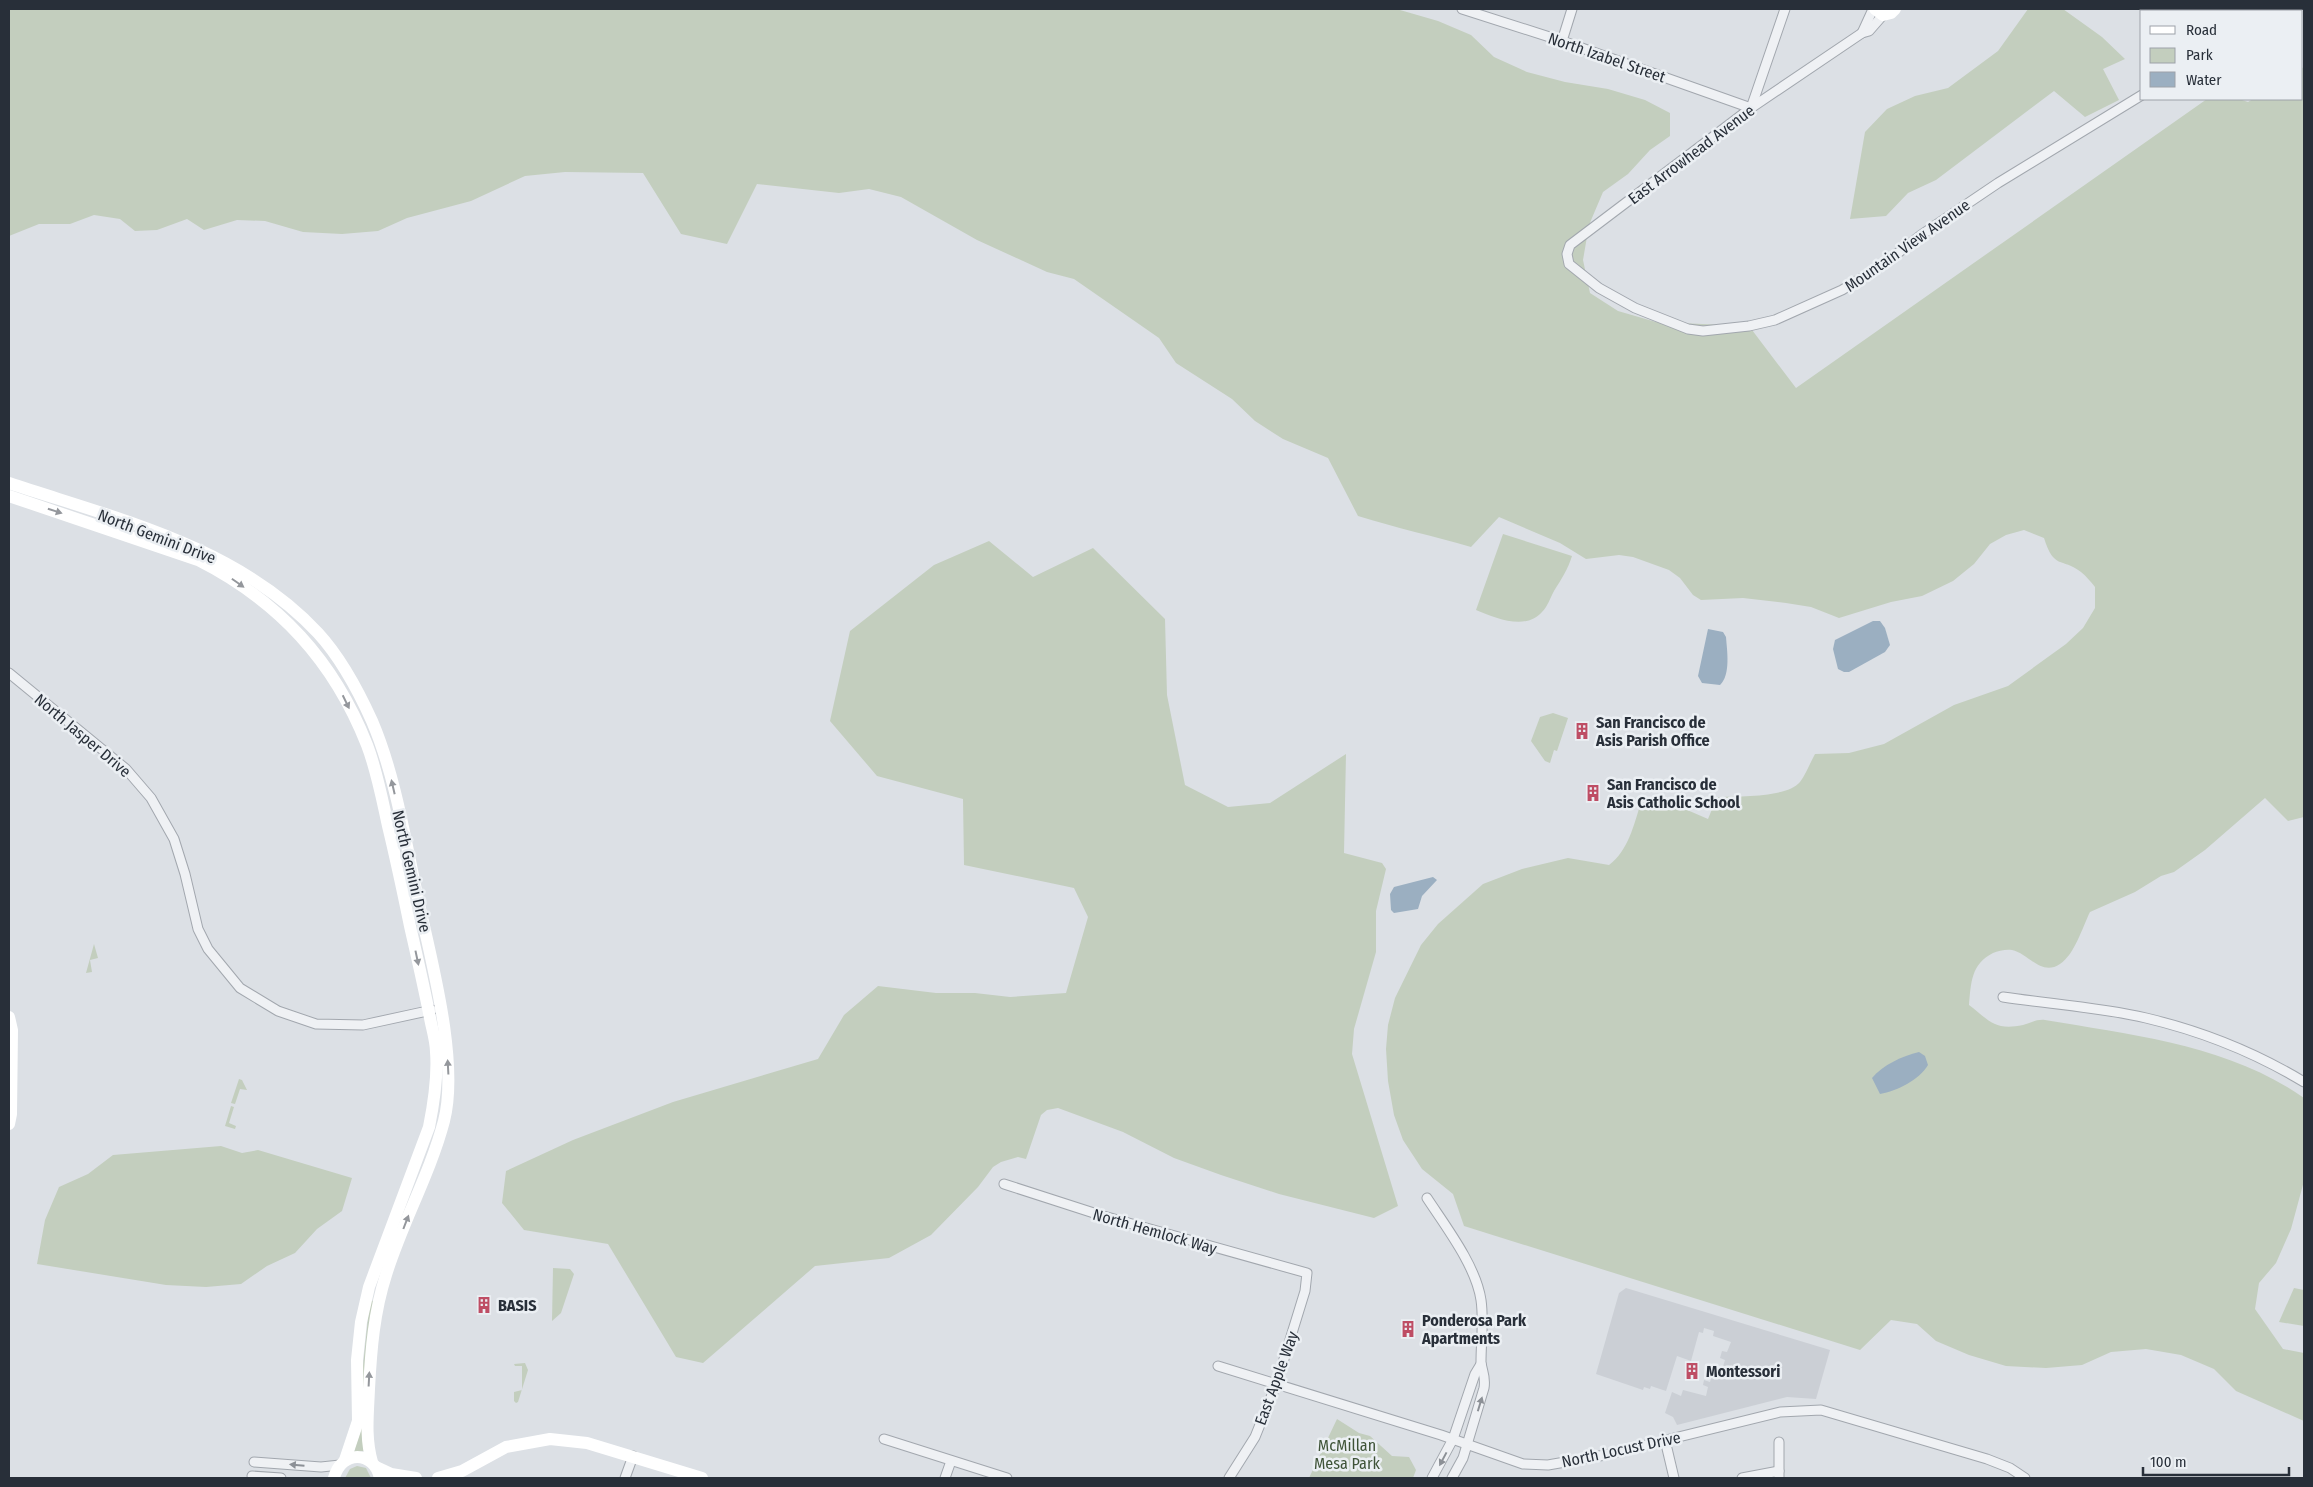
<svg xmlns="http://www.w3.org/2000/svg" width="2313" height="1487" viewBox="0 0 2313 1487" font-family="'Fira Sans Condensed',sans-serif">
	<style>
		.built { fill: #cbcfd5 }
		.green { fill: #c3cebe }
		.water { fill: #9bafc1 }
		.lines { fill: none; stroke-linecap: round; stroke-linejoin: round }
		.street-casing { stroke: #a2a7ae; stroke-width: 11 }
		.street { stroke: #eff1f4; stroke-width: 9 }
		.secondary { stroke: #fff; stroke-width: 12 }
		.oneway { fill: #94979c }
		.oneway2 { fill: #8c9096 }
		.labels { text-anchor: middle; stroke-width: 5; stroke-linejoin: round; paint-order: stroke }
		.street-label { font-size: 16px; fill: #282f39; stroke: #ebeff3 }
		.poi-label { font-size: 16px; font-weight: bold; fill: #282f39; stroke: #ebeff3; text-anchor: start }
		.park-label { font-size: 16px; fill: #3e5337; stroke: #ebeff3 }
	</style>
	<rect width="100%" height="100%" fill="#dce0e5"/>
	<!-- built -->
	<polygon class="built" points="1626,1288 1830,1350 1816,1399 1787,1397 1677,1425 1673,1417 1665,1413 1672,1392 1681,1396 1683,1390 1706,1396 1708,1387 1703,1385 1704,1380 1710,1382 1713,1372 1705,1368 1706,1365 1722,1370 1725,1360 1720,1358 1722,1351 1727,1352 1731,1342 1713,1336 1714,1331 1704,1328 1703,1333 1699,1332 1691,1361 1677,1356 1666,1391 1651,1386 1650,1389 1644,1387 1643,1390 1596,1374 1619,1293"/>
	<!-- green -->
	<g class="green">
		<path d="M9 9 1400 10 1438 21 1471 35 1494 57 1527 72 1565 82 1608 89 1645 100 1670 113V136L1650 150 1628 174 1603 192 1589 225 1583 260 1590 293 1618 311 1656 322 1749 326 1796 388 2207 99H2239L2248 102 2253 99H2302V68L2304 67V817L2288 821 2265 798 2205 850 2174 872 2161 876 2135 892 2090 912C2082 928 2075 954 2060 964 2041 977 2028 953 2012 950 2006 949 1998 951 1993 953 1971 964 1971 983 1969 1005 1989 1020 1994 1031 2023 1025 2030 1023 2037 1019 2045 1020 2133 1035 2229 1045 2304 1098V1181L2291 1229 2276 1263 2259 1283 2255 1309 2283 1349 2304 1353V1421L2236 1391 2214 1369 2181 1355 2146 1349 2111 1352 2082 1365 2046 1368 2006 1366 1969 1355 1936 1341 1917 1324 1891 1320 1860 1350 1464 1226 1453 1194 1422 1169 1403 1140 1394 1115 1388 1081 1386 1049 1388 1025 1395 998 1421 945 1438 924 1483 884 1522 869 1568 858 1609 865C1628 851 1634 825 1641 802L1666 810 1671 803 1708 819 1717 797C1737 796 1787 798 1800 782 1806 774 1810 763 1815 754L1849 753 1884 744 1954 705 2008 686 2066 644 2083 628 2095 608V587C2091 582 2086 576 2081 572 2061 557 2054 570 2044 538L2024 530 2006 535 1990 544 1974 564 1953 581 1922 596 1891 602 1839 618 1811 607 1786 603 1743 598 1701 600 1693 595 1680 578 1669 570 1633 557 1619 555 1586 559 1560 543 1499 517 1471 547C1434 536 1396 528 1358 516L1328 458 1283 439 1255 421 1232 399 1176 363 1159 338 1074 279 1047 272 977 240 901 197 869 189 839 193 757 184 727 244 681 234 643 173 565 172 525 176 471 201 407 218 378 231 342 234 303 232 265 221 237 220 204 230 187 219 157 230 135 231 120 219 94 215 70 224H39L9 236Z"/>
		<polygon points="2028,9 2063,9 2102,37 2125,59 2103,69 2119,100 2085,117 2054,91 1936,180 1908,193 1886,216 1850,219 1865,132 1887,109 1915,96 1948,88 1998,51"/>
		<path d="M1503 534 1572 556C1568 569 1561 580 1554 591 1550 598 1548 606 1542 612 1525 631 1496 618 1476 610Z"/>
		<polygon points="989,541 1033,577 1093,548 1165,619 1167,695 1185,785 1228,807 1270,803 1346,754 1344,853 1382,863 1386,869 1376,911 1376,952 1354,1029 1352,1054 1398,1206 1374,1218 1279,1194 1221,1175 1174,1158 1123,1132 1058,1108 1047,1110 1041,1115 1026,1159 1018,1157 1001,1162 993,1167 978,1187 931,1235 889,1258 815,1266 703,1363 676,1357 608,1244 524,1230 502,1203 506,1171 573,1140 673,1102 818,1059 844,1015 878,986 936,993 975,993 1010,997 1066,993 1088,917 1074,888 964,865 963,799 877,776 830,721 850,631 934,565"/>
		<polygon points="1553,713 1568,718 1557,751 1554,750 1550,763 1545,761 1531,741 1540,717"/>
		<polygon points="94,944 98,958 90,960 92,972 86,973"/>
		<polygon points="239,1079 242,1080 247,1090 240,1089 235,1104 231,1103"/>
		<polygon points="231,1106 234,1107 229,1123 236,1126 235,1129 225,1126"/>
		<polygon points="221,1146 242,1153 258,1150 352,1178 342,1211 317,1229 295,1253 267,1266 241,1284 206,1287 166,1285 37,1264 45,1220 59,1187 88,1174 113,1155"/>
		<polygon points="553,1268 570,1269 574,1274 561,1313 552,1321"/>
		<polygon points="2294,1288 2304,1290 2304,1326 2279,1322"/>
		<polygon points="370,1299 374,1302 364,1451 354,1452"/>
		<polygon points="525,1363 528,1370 518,1402 516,1403 514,1401 514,1392 522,1390 522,1366 515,1366 514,1364"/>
		<polygon points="1337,1419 1359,1433 1370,1436 1392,1456 1409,1457 1416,1470 1413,1478 1309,1478"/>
		<polygon points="357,1466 366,1468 371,1478 345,1478 350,1469"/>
	</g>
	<!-- water -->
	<g class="water">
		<polygon points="1873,621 1880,621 1885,628 1890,645 1885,652 1849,672 1844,672 1838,669 1833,649 1835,640"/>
		<path d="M1708 629 1723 632 1726 637C1727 650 1731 675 1720 685L1702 683 1698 676Z"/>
		<polygon points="1433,877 1437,880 1422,896 1418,909 1394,913 1391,910 1390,894 1394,887"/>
		<path d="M1919 1052 1925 1056 1928 1065C1919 1080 1897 1091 1880 1094L1872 1078C1883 1065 1902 1056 1919 1052Z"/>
	</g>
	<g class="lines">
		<!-- street casing -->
		<g class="street-casing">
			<g id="street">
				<polyline points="1462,9 1562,41 1751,108"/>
				<polyline points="2226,9 2228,11"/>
				<polyline points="1883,15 1869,31 1862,33 1751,108 1570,245 1567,254 1569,264 1599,288 1635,308 1688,329 1703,331 1749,326 1775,320 1842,290 1880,267 1921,235 1998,183 2142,95"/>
				<polyline points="1862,33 1873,9"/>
				<polyline points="1562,41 1572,9"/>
				<polyline points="1751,108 1785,9"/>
				<polyline points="9,673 126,769 151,798 174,839 185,874 198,929 208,949 240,988 278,1011 316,1024 363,1025 432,1010"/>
				<path d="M2003 997C2050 1004 2099 1007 2146 1018 2201 1031 2256 1053 2304 1082"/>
				<polyline points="1004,1184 1100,1215 1307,1273 1305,1291 1276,1385 1255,1437 1229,1478"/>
				<path d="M1427 1198C1446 1227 1476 1266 1481 1300 1484 1321 1481 1341 1481 1362 1482 1372 1486 1376 1484 1388L1463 1458 1452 1478"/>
				<polyline points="1218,1366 1441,1435 1523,1464 1548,1465 1605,1455 1780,1412 1821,1410 1987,1459 2010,1468 2025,1478"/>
				<polyline points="884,1439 1007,1478"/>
				<polyline points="1665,1440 1674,1478"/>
				<polyline points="254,1462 321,1467 340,1465"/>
				<polyline points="252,1476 281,1478"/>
				<polyline points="625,1478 633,1456"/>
				<polyline points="945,1478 951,1461"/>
				<polyline points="1432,1478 1453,1439 1475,1374 1481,1364"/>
				<polyline points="1742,1478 1779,1471"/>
				<polyline points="1779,1478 1779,1442"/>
			</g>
		</g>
		<!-- street -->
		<use href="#street" class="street"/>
		<!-- secondary -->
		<g class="secondary">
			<polyline points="1875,9 1883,15 1891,13 1895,9"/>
			<path d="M9 483C117 519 237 546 318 633 341 658 358 690 372 721 396 777 406 845 419 904 432 963 459 1063 444 1121 430 1174 402 1223 386 1275 374 1312 371 1350 369 1389 368 1414 365 1438 372 1462"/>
			<path d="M9 496 198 560C279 601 334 661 367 745 377 771 382 799 388 826 396 859 403 892 410 926 417 957 424 987 430 1018 432 1029 436 1041 436 1052 438 1077 434 1102 429 1127L369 1287 361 1322 357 1360 358 1421 345 1460"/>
			<polyline points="9,1017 12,1030 11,1114 9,1124"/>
			<polyline points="376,1467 391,1474 416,1478"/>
			<path d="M334 1478C341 1450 374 1450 380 1478"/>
			<polyline points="438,1478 462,1471 506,1447 550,1439 587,1443 702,1478"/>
		</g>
	</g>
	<!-- one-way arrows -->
	<defs><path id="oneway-solid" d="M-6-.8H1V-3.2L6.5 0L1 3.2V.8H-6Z" transform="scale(1.25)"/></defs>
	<g class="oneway">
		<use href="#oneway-solid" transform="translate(55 511) rotate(18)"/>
		<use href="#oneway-solid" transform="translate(238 583) rotate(35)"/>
		<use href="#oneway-solid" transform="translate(346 702) rotate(64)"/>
		<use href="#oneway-solid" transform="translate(393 787) rotate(-103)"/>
		<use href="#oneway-solid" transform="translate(417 958) rotate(78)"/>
		<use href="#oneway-solid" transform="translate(448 1067) rotate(-93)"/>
		<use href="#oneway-solid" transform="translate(406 1222) rotate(-69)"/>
		<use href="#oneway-solid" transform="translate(369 1379) rotate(-87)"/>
	</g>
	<g class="oneway2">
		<use href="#oneway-solid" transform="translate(1480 1404) rotate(-73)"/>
		<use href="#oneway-solid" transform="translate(1443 1459) rotate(118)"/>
		<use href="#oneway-solid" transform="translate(297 1465) rotate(-175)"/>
	</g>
	<!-- icons -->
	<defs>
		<g id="building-bare" transform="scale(1.35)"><path d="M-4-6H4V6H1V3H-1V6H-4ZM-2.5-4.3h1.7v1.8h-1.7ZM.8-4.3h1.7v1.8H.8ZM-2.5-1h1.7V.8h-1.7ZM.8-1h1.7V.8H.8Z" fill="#be4d64" stroke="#ebeff3" stroke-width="2.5" paint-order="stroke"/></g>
	</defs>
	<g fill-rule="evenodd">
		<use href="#building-bare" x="1582" y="731"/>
		<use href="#building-bare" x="1593" y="793"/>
		<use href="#building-bare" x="484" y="1305"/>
		<use href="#building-bare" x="1408" y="1329"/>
		<use href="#building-bare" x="1692" y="1371"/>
	</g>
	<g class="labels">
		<!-- street labels -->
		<g class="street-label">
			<text transform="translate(1607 57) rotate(19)" y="6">North Izabel Street</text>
			<text transform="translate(1691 154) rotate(-37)" y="6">East Arrowhead Avenue</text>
			<text transform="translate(1907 245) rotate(-35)" y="6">Mountain View Avenue</text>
			<text transform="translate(157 536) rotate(21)" y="6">North Gemini Drive</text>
			<text transform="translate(83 735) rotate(40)" y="6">North Jasper Drive</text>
			<text transform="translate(412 871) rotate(77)" y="6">North Gemini Drive</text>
			<text transform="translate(1155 1231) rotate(16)" y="6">North Hemlock Way</text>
			<text transform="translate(1276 1378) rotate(-70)" y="6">East Apple Way</text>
			<text transform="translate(1621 1449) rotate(-12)" y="6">North Locust Drive</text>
		</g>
		<!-- poi labels -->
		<g class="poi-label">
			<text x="1596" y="728">San Francisco de<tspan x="1596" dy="18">Asis Parish Office</tspan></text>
			<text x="1607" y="790">San Francisco de<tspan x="1607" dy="18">Asis Catholic School</tspan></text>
			<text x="498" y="1311">BASIS</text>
			<text x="1422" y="1326">Ponderosa Park<tspan x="1422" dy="18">Apartments</tspan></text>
			<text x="1706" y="1377">Montessori</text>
		</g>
		<!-- park labels -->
		<g class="park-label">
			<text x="1347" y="1451">McMillan<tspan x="1347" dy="18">Mesa Park</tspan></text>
		</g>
	</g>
	<!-- border -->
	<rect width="2313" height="1487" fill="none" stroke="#282f39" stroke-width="20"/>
	<!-- legend -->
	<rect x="2140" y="10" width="162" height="90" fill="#ebeff3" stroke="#9da2a9"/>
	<rect x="2150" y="26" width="25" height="8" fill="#ffffff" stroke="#9da2a9"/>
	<text x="2186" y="35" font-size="15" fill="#282f39">Road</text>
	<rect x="2150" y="48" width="25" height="15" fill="#c3cebe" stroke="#9da2a9"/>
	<text x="2186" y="60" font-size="15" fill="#282f39">Park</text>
	<rect x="2150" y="72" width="25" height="15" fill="#9bafc1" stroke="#9da2a9"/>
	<text x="2186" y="85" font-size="15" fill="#282f39">Water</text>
	<!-- scale -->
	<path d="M2143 1467v8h146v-8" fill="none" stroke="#282f39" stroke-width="2.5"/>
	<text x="2150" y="1467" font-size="15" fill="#282f39" stroke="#ebeff3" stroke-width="4" paint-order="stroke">100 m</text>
</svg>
